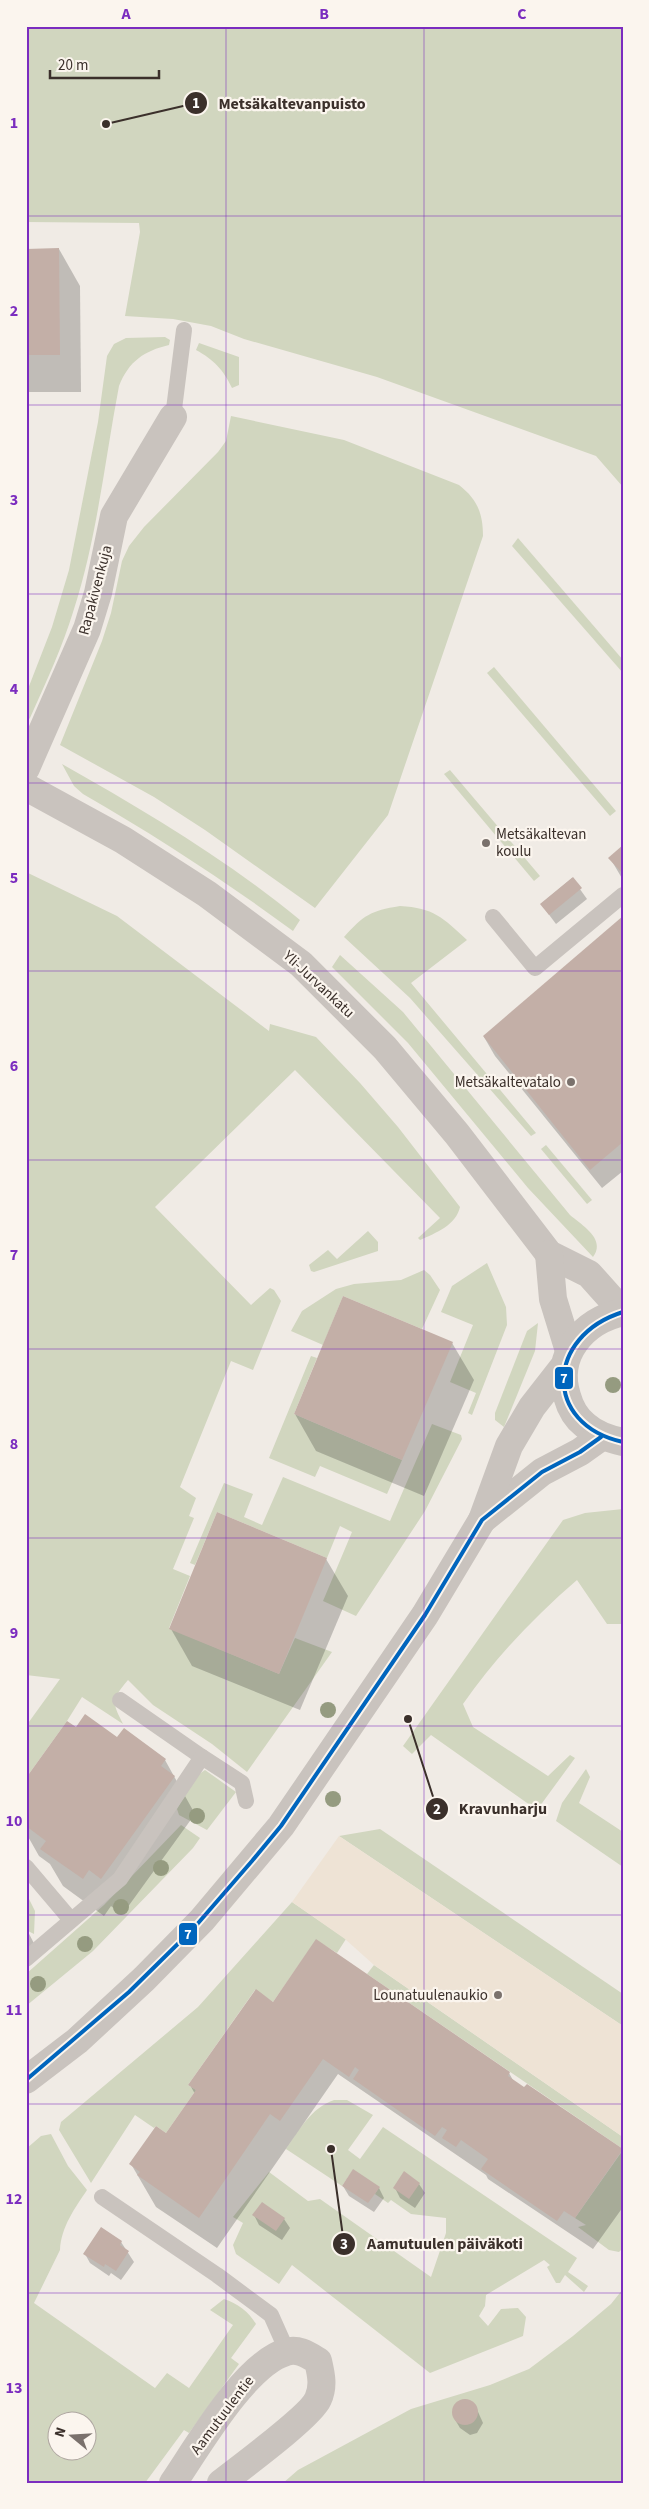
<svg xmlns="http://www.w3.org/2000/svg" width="649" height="2509" viewBox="0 0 649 2509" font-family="'Source Sans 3',sans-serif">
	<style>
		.green { fill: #d1d6bf; fill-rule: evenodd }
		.plaza { fill: #eee3d5 }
		.shadow { fill: #0003 }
		.building { fill: #c3afa7 }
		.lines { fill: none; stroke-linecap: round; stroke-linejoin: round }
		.service { stroke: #c9c3be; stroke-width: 16 }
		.minor { stroke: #c9c3be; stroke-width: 28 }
		.tertiary { stroke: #c9c3be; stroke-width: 28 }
		.bus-1-casing { stroke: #fbf5ee; stroke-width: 8 }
		.bus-1 { stroke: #0065bd; stroke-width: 4 }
		.tree { fill: #959b80 }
		.grid { fill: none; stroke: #7b2cbf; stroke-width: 1; stroke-opacity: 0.55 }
		.poi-dot { fill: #7a716c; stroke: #fbf5ee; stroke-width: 2 }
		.labels { text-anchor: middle; stroke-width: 4.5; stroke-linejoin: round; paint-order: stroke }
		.street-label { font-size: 15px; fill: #3b302b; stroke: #fbf5ee }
		.poi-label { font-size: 15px; fill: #3b302b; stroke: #fbf5ee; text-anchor: end }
		.leader { fill: none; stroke: #3b302b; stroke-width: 2 }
		.callout-dot { fill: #3b302b; stroke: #fbf5ee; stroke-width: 2 }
		.mark-label { font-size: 15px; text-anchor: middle; font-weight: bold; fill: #fff }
		.callout-label { font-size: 16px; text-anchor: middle; font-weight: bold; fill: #3b302b; stroke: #fbf5ee; stroke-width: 4.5; stroke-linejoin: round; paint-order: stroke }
		.line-badge { stroke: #fbf5ee; stroke-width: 2 }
		.badge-label { font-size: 14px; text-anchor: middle; font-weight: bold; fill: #fff }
		.neatline { fill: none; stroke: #7b2cbf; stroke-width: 2 }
		.grid-label { font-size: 16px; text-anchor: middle; font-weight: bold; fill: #7b2cbf }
	</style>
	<rect width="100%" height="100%" fill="#f0ebe5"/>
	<!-- green -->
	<g class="green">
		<polygon points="26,26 623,26 623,487 596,456 377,377 244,339 211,326 173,319 125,316 140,232 139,223 26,222"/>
		<path d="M165 337 170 340 169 345C144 351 129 361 119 386 105 459 97 538 74 609 63 646 46 682 30 718L26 722V694L52 627 69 570 98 422 107 356 114 344 126 338Z"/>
		<path d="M199 343 239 357V385L232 388C223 369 214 360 196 350Z"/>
		<path d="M231 416 344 440 459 485C477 499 483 513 483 536L388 815 315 908 205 830 154 797 60 745 102 641 111 613 122 561 129 546 144 527 218 452 226 441Z"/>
		<polygon points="518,538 623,660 623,673 512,546"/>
		<polygon points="494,667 616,811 610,816 487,673"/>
		<path d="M62 764C145 811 226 859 300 920L293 931C225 881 156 836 83 794L74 786Z"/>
		<polygon points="450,770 540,876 534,881 444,774"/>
		<path d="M26 872 117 916 269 1031 270 1024 316 1037 360 1083 398 1127 460 1207C456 1225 436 1233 420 1240L418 1238 440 1218 295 1070 155 1207 251 1305 270 1288 274 1290 281 1301 253 1370 231 1361 180 1487 196 1498 189 1516 194 1518 173 1569 190 1576 169 1628 279 1674 295 1638 332 1652 247 1772 212 1744 153 1705 128 1680C111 1700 112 1702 123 1724L82 1697 67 1721 26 1778V1726L60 1679 26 1675Z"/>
		<path d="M400 906C434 908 442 917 467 940L411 983 536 1133 531 1136 410 998 344 937C364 915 370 911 400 906Z"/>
		<path d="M340 955 403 1012 570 1215C583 1226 606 1239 593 1257L528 1188 408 1043 332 967Z"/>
		<polygon points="546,1145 592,1200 587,1204 541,1149"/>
		<polygon points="368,1231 378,1242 378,1251 314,1272 311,1271 309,1265 328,1250 337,1259"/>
		<polygon points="487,1263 506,1307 507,1325 472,1415 468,1413 476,1393 450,1382 473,1325 441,1312 452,1286"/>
		<polygon points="424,1270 430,1275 440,1290 422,1329 343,1296 323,1345 291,1331 302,1311 336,1289 354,1284 401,1280"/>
		<polygon points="538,1323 535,1351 504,1427 495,1420 495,1413 527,1331"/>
		<polygon points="311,1356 317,1358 294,1414 402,1460 387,1494 320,1466 315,1477 269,1458"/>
		<polygon points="432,1424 461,1435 462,1439 425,1511 356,1616 323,1601 352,1532 340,1526 327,1558 217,1512 195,1565 190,1563 224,1483 253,1494 244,1517 262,1525 283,1477 390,1521"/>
		<path d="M623 1509V1624H607L577 1580C534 1617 496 1657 463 1704L473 1727 548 1776 570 1755 575 1758 537 1810 431 1735 412 1754 403 1746 563 1520 585 1513Z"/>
		<polygon points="586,1769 590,1777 579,1803 623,1832 623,1867 556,1821 562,1803"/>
		<polygon points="205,1770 236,1792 207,1830 179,1815 177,1809 195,1777"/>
		<polygon points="181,1825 200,1838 193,1848 93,1951 26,2006 26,1974 104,1905"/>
		<polygon points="380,1829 623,1994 623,2026 339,1836"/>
		<polygon points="26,1893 35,1911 34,1934 26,1930"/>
		<polygon points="292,1902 346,1939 337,1953 316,1940 273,2002 255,1990 188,2085 196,2090 166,2133 156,2126 154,2128 135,2115 91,2183 59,2130 61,2122 198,2007"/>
		<polygon points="374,1965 623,2137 623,2149 367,1974"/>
		<path d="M334 2100H347L373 2115 348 2150 360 2159 383 2127 577 2258 568 2272 588 2286 584 2292 565 2275 560 2283H556L547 2267 550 2265 544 2260 486 2295 485 2306 479 2316 488 2326 501 2309 518 2308 526 2317 523 2336 430 2373 292 2265 279 2284 236 2254 233 2245 243 2223 233 2217 269 2172 308 2201 320 2199 431 2277 446 2233V2218L411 2214 391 2200 388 2203 375 2194 379 2187 353 2170 342 2186 286 2149C301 2128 310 2109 334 2100Z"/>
		<path d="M51 2134 68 2166 87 2190C75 2208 61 2227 60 2250L34 2303 155 2388 167 2373 189 2388 233 2325 210 2310 224 2299C237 2303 249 2312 256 2324L231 2358 239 2364 189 2433 184 2430 145 2483H26V2163L28 2162 26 2149 41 2136ZM58 2422H88V2452H58Z"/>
		<polygon points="623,2150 623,2248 619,2252 609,2250 578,2227 586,2225 575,2218"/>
		<polygon points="623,2289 623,2483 283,2483 298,2470 411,2409 490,2385 529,2369 573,2336 611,2304"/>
	</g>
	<!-- plaza -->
	<polygon class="plaza" points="339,1836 623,2026 623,2137 374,1965 345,1939 292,1902"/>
	<!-- shadow -->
	<g class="shadow">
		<polygon points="59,249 80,286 81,392 26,392 26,250"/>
		<polygon points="623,847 623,880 610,858"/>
		<polygon points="572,878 587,899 556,924 541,904"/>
		<polygon points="623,917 623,1171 602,1188 495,1056 484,1037"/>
		<polygon points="452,1343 474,1380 424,1496 316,1451 295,1414"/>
		<polygon points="326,1559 348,1596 300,1710 192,1666 171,1629"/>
		<polygon points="76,1729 118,1739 165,1760 195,1814 122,1915 111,1906 104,1916 63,1886 50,1864 39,1856 26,1833 26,1780"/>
		<polygon points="26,1928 39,1953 26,1970"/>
		<polygon points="273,2004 509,2073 514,2082 525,2089 527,2086 622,2150 623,2207 593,2249 488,2179 486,2175 338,2074 217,2248 156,2207 131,2164 167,2134 195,2094 190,2085"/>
		<polygon points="419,2184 425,2193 415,2208 400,2198 395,2188"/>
		<polygon points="343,2186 379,2188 384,2198 374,2212 349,2196"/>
		<polygon points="254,2215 284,2219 290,2228 282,2240 259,2225"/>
		<polygon points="121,2242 134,2262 121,2280 111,2273 109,2276 90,2263 85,2254"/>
		<polygon points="469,2401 475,2405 483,2423 477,2433 470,2435 460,2428 454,2418 453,2410 457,2403"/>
	</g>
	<!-- building -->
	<g class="building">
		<polygon points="59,248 60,355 26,355 26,249"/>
		<polygon points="623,845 623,874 608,858"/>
		<polygon points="573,877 582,888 549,915 540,904"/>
		<polygon points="623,916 623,1142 590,1170 483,1036"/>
		<polygon points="343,1296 453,1342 402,1460 294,1414"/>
		<polygon points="217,1512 327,1558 279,1674 169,1629"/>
		<polygon points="85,1714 117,1737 124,1728 166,1759 161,1766 175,1776 101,1879 89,1870 83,1879 40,1849 46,1841 26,1826 26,1778 67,1721 76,1727"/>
		<polygon points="316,1939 510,2072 508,2076 524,2087 527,2084 623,2149 575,2218 564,2211 557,2221 481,2169 488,2159 461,2140 456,2147 442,2138 447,2130 442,2127 435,2136 353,2079 359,2070 355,2067 349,2077 323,2059 280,2121 270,2114 199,2218 137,2175 140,2172 129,2164 156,2126 166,2133 196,2090 188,2085 256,1989 273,2002"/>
		<polygon points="353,2169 380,2187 368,2203 342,2186"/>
		<polygon points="404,2171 420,2183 409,2199 393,2188"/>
		<polygon points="262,2202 285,2218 276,2231 252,2215"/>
		<polygon points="101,2227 122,2241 120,2245 129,2251 116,2271 105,2264 104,2267 83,2254"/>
		<circle cx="465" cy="2412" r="13"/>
	</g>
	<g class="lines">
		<!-- service -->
		<g class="service">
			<polyline points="173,417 184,330"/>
			<polyline points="493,917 535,968 623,895"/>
			<polyline points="120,1700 202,1757"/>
			<polyline points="26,1867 71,1920"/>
			<polyline points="26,1959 120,1879 202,1757 242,1783 246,1801"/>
			<polyline points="102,2197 217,2275 271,2315 287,2351"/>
		</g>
		<!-- minor -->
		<g class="minor">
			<polyline points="26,768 87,629 98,593 114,516 173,417"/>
			<polyline points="26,787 123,840 207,894 301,964 385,1048 457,1134 549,1254 589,1274 623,1312"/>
			<polyline points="549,1254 553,1299 569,1351"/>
			<path d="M173 2483C197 2448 245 2364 286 2352 298 2348 308 2355 318 2361 321 2374 324 2386 318 2399 311 2416 240 2468 221 2483"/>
		</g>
		<!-- tertiary -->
		<g class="tertiary">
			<path d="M623 1312C583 1321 554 1355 567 1396 570 1407 576 1418 585 1425 596 1435 609 1439 623 1442"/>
			<polyline points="482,1520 542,1472 580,1452 601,1437"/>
			<polyline points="26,2080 77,2041 144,1979 202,1920 281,1826 425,1615 482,1520 509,1446 532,1407 564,1366"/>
		</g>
		<!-- bus-1 casing -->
		<g class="bus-1-casing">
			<g id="bus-1">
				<path d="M623 1312C546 1336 542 1424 623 1442"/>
				<polyline points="26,2080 129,1992 193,1929 252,1861 281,1826 425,1615 482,1520 542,1472 580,1452 601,1437"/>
			</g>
		</g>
		<!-- bus-1 -->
		<use href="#bus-1" class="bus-1"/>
	</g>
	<!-- trees -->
	<g class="tree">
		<circle cx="613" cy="1385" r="8"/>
		<circle cx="328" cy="1710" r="8"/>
		<circle cx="333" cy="1799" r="8"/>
		<circle cx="197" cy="1816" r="8"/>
		<circle cx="161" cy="1868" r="8"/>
		<circle cx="121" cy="1907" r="8"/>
		<circle cx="85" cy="1944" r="8"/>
		<circle cx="38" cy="1984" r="8"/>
	</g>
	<!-- grid -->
	<path class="grid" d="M226 26V2483M424 26V2483M26 216H623M26 405H623M26 594H623M26 783H623M26 971H623M26 1160H623M26 1349H623M26 1538H623M26 1726H623M26 1915H623M26 2104H623M26 2293H623"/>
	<!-- markers -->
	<g class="poi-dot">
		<circle cx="486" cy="843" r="5"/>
		<circle cx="571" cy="1082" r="5"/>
		<circle cx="498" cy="1995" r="5"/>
	</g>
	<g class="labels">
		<!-- street labels -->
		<g class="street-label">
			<text transform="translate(95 590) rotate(-75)" y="5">Rapakivenkuja</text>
			<text transform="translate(319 984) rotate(43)" y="5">Yli-Jurvankatu</text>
			<text transform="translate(222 2415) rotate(-53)" y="5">Aamutuulentie</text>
		</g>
		<!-- poi labels -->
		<g class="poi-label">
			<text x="496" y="839" text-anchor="start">Metsäkaltevan<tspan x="496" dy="17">koulu</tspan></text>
			<text x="561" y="1087">Metsäkaltevatalo</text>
			<text x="488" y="2000">Lounatuulenaukio</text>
		</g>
	</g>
	<!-- callouts -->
	<path class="leader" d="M106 124L196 103M408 1719L437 1809M331 2149L344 2244"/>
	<g class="callout-dot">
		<circle cx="106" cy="124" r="5"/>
		<circle cx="408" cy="1719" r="5"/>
		<circle cx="331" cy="2149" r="5"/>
		<circle cx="196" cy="103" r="12"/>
		<circle cx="437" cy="1809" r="12"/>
		<circle cx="344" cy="2244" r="12"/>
	</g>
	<g class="mark-label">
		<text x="196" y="108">1</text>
		<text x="437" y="1814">2</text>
		<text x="344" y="2249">3</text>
	</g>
	<g class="callout-label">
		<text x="292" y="109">Metsäkaltevanpuisto</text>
		<text x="503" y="1814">Kravunharju</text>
		<text x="445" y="2249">Aamutuulen päiväkoti</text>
	</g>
	<g class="line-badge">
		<rect x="554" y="1366" width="20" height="24" rx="5" fill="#0065bd"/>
		<rect x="178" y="1922" width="20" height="24" rx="5" fill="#0065bd"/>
	</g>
	<g class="badge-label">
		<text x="564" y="1383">7</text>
		<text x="188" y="1939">7</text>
	</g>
	<!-- border -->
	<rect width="649" height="2509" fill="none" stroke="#fbf5ee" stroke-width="55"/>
	<!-- north arrow -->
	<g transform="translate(72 2436) rotate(288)"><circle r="24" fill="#fbf5ee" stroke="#aea6a0"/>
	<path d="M0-4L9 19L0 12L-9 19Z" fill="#7a716c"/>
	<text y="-8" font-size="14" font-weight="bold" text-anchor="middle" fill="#3b302b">N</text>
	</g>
	<!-- scale -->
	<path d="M50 70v8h109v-8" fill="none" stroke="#3b302b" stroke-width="2.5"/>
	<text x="58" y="70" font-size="15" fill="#3b302b" stroke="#fbf5ee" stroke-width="4" paint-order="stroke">20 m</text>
	<rect x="28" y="28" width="594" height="2454" class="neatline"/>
	<g class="grid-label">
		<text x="126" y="19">A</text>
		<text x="324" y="19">B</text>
		<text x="522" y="19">C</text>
		<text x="14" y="128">1</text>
		<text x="14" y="316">2</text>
		<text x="14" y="505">3</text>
		<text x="14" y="694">4</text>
		<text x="14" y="883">5</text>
		<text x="14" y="1071">6</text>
		<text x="14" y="1260">7</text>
		<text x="14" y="1449">8</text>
		<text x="14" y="1638">9</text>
		<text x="14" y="1826">10</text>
		<text x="14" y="2015">11</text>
		<text x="14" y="2204">12</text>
		<text x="14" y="2393">13</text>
	</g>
</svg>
